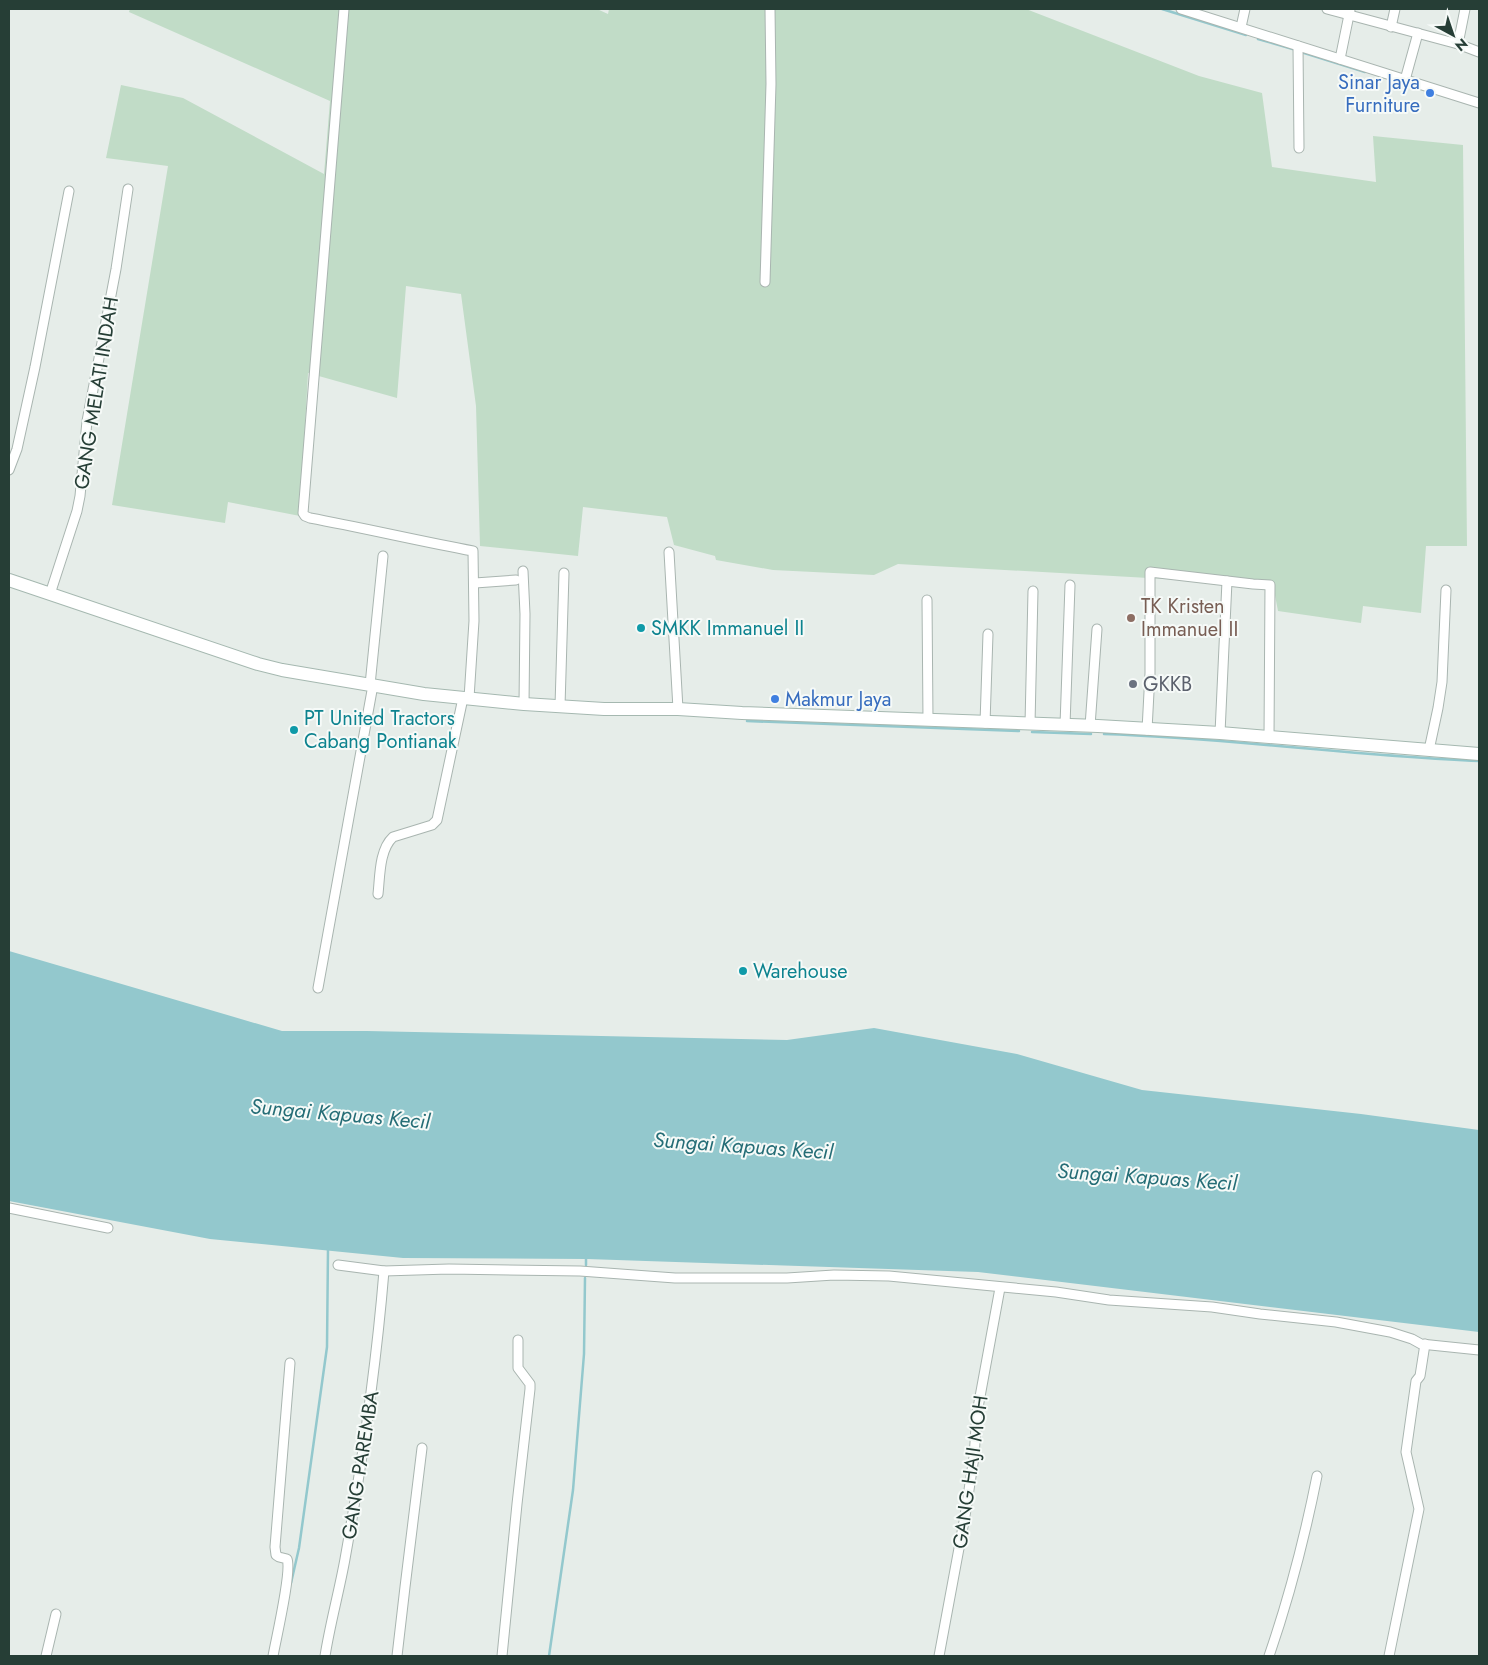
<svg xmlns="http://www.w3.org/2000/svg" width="1488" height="1665" viewBox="0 0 1488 1665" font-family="Jost,sans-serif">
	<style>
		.green { fill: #c1dcc7 }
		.water { fill: #93c8cd }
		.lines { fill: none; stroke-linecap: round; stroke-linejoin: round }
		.stream { stroke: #93c8cd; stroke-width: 2.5 }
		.minor-casing { stroke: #a9b5b0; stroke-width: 11 }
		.secondary-casing { stroke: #a5b8b0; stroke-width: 14 }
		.minor { stroke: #fff; stroke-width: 9 }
		.secondary { stroke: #fff; stroke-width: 12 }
		.shop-dot { fill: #3f7fe0; stroke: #f6faf8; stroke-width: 2 }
		.education-dot { fill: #8d6e63; stroke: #f6faf8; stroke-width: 2 }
		.culture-dot { fill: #0f9aa8; stroke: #f6faf8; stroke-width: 2 }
		.worship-dot { fill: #6b7280; stroke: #f6faf8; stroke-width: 2 }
		.labels { text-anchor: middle; stroke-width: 4; stroke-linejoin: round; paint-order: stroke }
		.shop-label { font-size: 20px; fill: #366cbe; stroke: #f6faf8; text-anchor: end }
		.street-label { font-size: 20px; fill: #263e36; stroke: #f6faf8 }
		.education-label { font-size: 20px; fill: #785e54; stroke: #f6faf8; text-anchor: start }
		.culture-label { font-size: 20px; fill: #0d838f; stroke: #f6faf8; text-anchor: start }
		.worship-label { font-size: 20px; fill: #5b616d; stroke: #f6faf8; text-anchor: start }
		.water-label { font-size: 21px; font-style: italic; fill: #256d76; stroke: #f6faf8 }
	</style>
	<rect width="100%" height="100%" fill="#e6ede9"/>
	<!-- green -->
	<polygon class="green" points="130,9 597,9 608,14 609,9 1026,9 1199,76 1262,93 1272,167 1376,182 1373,136 1463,145 1467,546 1426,546 1421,613 1363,606 1361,623 1278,611 1273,585 898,564 874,575 773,570 716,560 715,556 674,545 667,517 583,507 578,556 480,546 476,406 461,294 406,286 397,398 308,373 300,516 228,502 225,523 112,505 168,166 106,158 121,85 183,98 324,174 330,101 129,12"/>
	<!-- water -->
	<polygon class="water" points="9,951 282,1031 367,1031 787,1040 874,1028 1017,1054 1142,1090 1361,1114 1479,1130 1479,1332 978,1272 587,1259 403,1258 210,1239 9,1201"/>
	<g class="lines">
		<!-- stream -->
		<g class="stream">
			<polyline points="1162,9 1246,35"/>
			<polyline points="1258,39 1296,50"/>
			<polyline points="1301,52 1365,72"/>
			<polyline points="747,721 1019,731"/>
			<polyline points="1032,732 1091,734"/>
			<path d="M1104 734C1229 738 1354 756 1479 761"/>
			<polyline points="586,1265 586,1256"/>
			<polyline points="291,1583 299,1548 327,1347 328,1249"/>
			<polyline points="549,1656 573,1490 584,1354 585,1278"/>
		</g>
		<!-- minor casing -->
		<g class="minor-casing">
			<g id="minor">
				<path d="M344 9 303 513 305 516 310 518C364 528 419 541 473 551L474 621 469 698"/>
				<polyline points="1181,9 1479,103"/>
				<polyline points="1327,9 1458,44 1465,9"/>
				<polyline points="1241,27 1245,9"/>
				<polyline points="1391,27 1395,9"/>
				<polyline points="1458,44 1479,52"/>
				<polyline points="1298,46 1299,148"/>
				<polyline points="1340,59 1350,10"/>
				<polyline points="1405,80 1418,33"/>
				<polyline points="765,282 771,84 770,9"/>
				<polyline points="9,470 17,449 35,367 69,191"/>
				<polyline points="669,552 678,709"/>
				<polyline points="523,571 525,614 524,704"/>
				<polyline points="475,583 516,580"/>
				<polyline points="50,594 77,511 80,496 87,421 116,269 128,189"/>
				<polyline points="927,600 928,720"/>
				<polyline points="370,685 383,556"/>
				<polyline points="560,706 564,573"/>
				<polyline points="985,723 988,634"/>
				<polyline points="1030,724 1033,591"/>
				<polyline points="1065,725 1070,585"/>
				<polyline points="1090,726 1097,629"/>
				<polyline points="1147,730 1150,673 1150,572 1253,584 1270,585 1269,737"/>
				<polyline points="1220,733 1227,581"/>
				<polyline points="1429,750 1438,708 1442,682 1446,590"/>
				<path d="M378 894C380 877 379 850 393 837L432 825 437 820 463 698"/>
				<polyline points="318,988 373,685"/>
				<polyline points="9,1208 108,1228"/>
				<polyline points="338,1265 384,1271 449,1269 580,1271 675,1278 787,1278 834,1275 889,1276 1056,1292 1109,1300 1212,1307 1260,1314 1336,1322 1390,1332 1412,1339 1421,1344 1479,1350"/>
				<polyline points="46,1656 56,1614"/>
				<path d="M273 1656C276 1639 292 1571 287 1559L279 1557 276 1555 275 1547 290 1363"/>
				<path d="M325 1656C330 1624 339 1592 345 1559 362 1464 376 1368 384 1271"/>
				<polyline points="397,1656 405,1587 422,1448"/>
				<polyline points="502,1656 517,1504 530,1389 530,1384 518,1368 518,1340"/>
				<polyline points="939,1656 965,1516 974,1457 977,1413 1000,1288"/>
				<path d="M1269 1656C1289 1598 1305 1536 1317 1476"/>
				<polyline points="1389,1656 1419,1509 1406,1452 1416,1381 1420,1376 1425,1344"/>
			</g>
		</g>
		<!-- secondary casing -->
		<g class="secondary-casing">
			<polyline id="secondary" points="9,580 258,664 282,670 424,694 524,704 604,709 678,709 742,713 1098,726 1220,733 1479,754"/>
		</g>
		<!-- minor -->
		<use href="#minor" class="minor"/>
		<!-- secondary -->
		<use href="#secondary" class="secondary"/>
	</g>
	<!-- markers -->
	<g class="shop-dot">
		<circle cx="1430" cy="93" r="5"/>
		<circle cx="775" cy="699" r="5"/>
	</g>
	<circle class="education-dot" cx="1131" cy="618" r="5"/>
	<g class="culture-dot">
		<circle cx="641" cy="628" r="5"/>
		<circle cx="294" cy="730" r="5"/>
		<circle cx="743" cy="971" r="5"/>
	</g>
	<circle class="worship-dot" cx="1133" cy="684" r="5"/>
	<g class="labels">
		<!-- shop labels -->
		<g class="shop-label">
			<text x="1420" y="89">Sinar Jaya<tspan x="1420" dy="23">Furniture</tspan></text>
			<text x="785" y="706" text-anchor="start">Makmur Jaya</text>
		</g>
		<!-- street labels -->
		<g class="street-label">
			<text transform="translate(96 393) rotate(-81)" y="7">GANG MELATI INDAH</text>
			<text transform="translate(360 1465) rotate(-81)" y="7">GANG PAREMBA</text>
			<text transform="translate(970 1472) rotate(-82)" y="7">GANG HAJI MOH</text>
		</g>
		<!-- education labels -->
		<g class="education-label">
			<text x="1141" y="613">TK Kristen<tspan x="1141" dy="23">Immanuel II</tspan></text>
		</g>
		<!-- culture labels -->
		<g class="culture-label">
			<text x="651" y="635">SMKK Immanuel II</text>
			<text x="304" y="725">PT United Tractors<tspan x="304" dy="23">Cabang Pontianak</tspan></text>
			<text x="753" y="978">Warehouse</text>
		</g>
		<!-- worship labels -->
		<g class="worship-label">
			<text x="1143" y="691">GKKB</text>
		</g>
		<!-- water labels -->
		<g class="water-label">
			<text transform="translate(340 1114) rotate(5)" y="7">Sungai Kapuas Kecil</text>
			<text transform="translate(743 1146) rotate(4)" y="7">Sungai Kapuas Kecil</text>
			<text transform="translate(1147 1177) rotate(4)" y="7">Sungai Kapuas Kecil</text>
		</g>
	</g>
	<!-- border -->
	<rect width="1488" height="1665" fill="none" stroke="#263e36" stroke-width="20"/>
	<!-- north arrow -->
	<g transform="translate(1453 35) rotate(140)" stroke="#f6faf8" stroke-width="4" paint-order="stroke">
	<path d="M0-4L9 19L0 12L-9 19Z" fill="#263e36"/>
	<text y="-8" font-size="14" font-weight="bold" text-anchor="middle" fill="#263e36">N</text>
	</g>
</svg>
